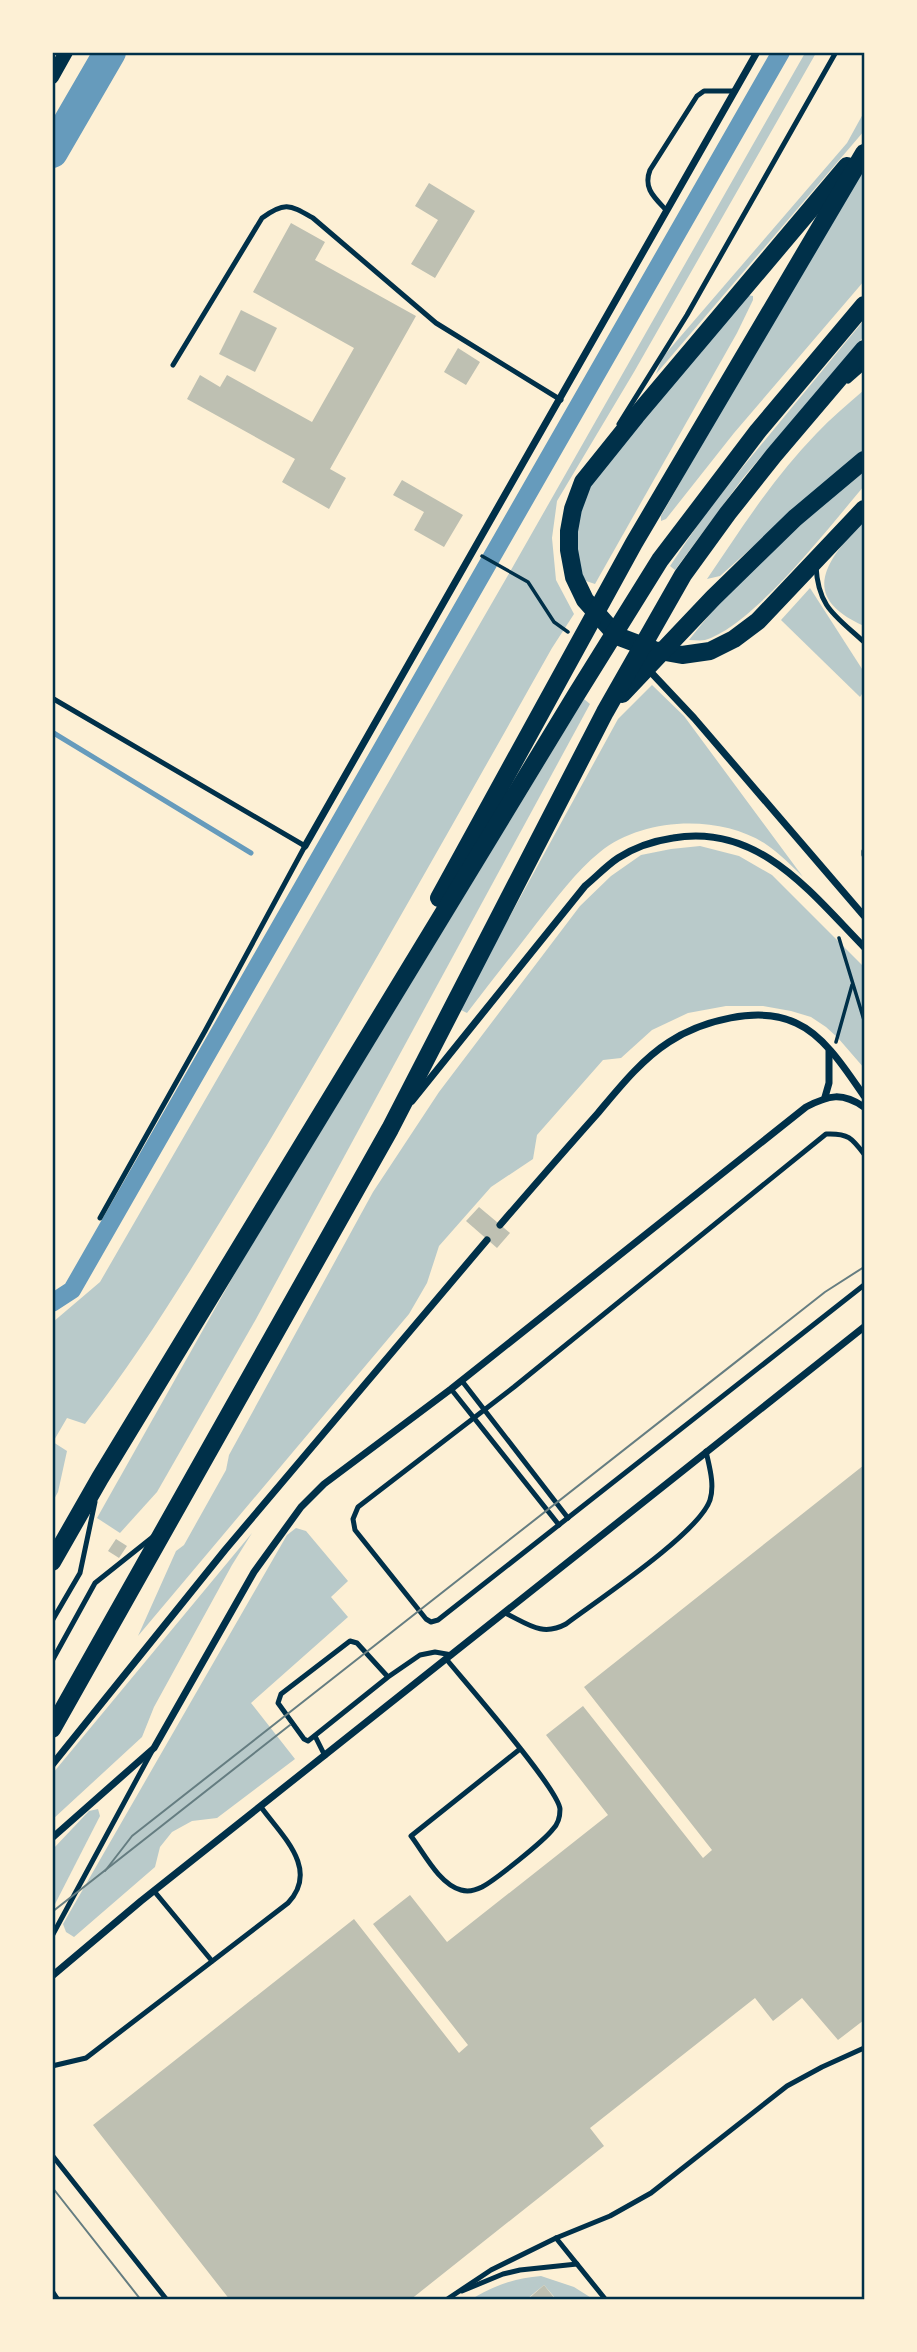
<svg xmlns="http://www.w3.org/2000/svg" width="917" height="2352" viewBox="0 0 917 2352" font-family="Arial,sans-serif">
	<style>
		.green { fill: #b9caca }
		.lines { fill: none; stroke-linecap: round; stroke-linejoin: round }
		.stream { stroke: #669bbc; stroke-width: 5 }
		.canal { stroke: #669bbc; stroke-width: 18 }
		.river { stroke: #669bbc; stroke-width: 32 }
		.building { fill: #bec0b2 }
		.path { stroke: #003049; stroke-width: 3.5 }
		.service { stroke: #003049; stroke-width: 5 }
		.minor { stroke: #003049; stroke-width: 7 }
		.secondary { stroke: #003049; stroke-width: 14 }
		.primary { stroke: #003049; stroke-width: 18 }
		.tram { stroke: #657d81; stroke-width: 2 }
		.neatline { fill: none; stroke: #003049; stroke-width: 2.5 }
	</style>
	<rect width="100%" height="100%" fill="#fdf0d5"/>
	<!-- green -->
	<g class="green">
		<path d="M805 53H816L634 372 557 501 552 538 556 580 574 614 552 648C458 815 365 981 267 1145 209 1239 153 1337 85 1424L67 1418 53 1442 67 1451 58 1492 53 1501V1322L100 1282 515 563Z"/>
		<polygon points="864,112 864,131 656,374 662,358 847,143"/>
		<polygon points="864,168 864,281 734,433 666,519 661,521 661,516 800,271"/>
		<polygon points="747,295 753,296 753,300 737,333 595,584 586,581 582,575 572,528 585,495 606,461"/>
		<polygon points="864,320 864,336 743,478 675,570 670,566 703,517 737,474"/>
		<path d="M864 390V452L795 509 720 576 707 579C741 529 774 477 816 434 831 418 848 404 864 390Z"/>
		<path d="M864 467V486C830 526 753 626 705 640 700 641 694 640 689 640 739 576 800 517 864 467Z"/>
		<path d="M864 520V626C797 596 827 560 864 520Z"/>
		<polygon points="810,588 864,672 864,691 860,697 781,620"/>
		<path d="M652 685 684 716 803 877C792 866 780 854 767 845 721 814 643 817 600 852 575 872 556 899 536 924 513 954 490 983 467 1013L459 1009 618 719Z"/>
		<polygon points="584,699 590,704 256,1319 157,1492 120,1533 97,1518 239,1266"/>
		<polygon points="700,846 739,856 772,875 864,967 864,1068 838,1038 826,1027 811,1017 791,1011 763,1006 726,1006 688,1013 652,1030 621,1058 603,1060 537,1135 533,1159 491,1187 439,1246 427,1283 409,1314 138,1636 176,1551 184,1545 226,1470 229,1455 373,1192 439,1092 580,906 611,876 641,855 671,849"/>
		<polygon points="296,1528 306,1531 348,1581 331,1597 348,1617 251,1703 295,1759 217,1818 192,1821 172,1832 160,1847 155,1867 74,1937 66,1932 63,1924 287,1535"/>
		<polygon points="252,1533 232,1565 154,1707 142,1737 53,1819 53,1773"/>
		<polygon points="98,1809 100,1816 53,1908 53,1849 89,1811"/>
		<path d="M541 2276 574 2287 593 2299H556L544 2285 527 2299 470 2300C493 2286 514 2278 541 2276Z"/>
	</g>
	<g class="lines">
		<!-- stream -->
		<polyline class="stream" points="52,732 251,853"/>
		<!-- canal -->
		<polyline class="canal" points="52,1303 72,1290 781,52"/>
		<!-- river -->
		<polyline class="river" points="52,152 110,52"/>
	</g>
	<!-- building -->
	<g class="building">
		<polygon points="429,183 475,211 435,278 411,264 438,220 415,206"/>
		<polygon points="291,223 325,242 315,260 416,316 330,469 346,478 329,509 282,482 295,459 187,399 200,375 220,387 227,375 312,422 354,348 253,292"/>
		<polygon points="241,310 277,328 255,372 219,354"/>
		<polygon points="458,348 480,362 466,385 444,372"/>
		<polygon points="402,480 463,515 444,547 414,530 424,512 393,495"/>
		<polygon points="479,1207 510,1233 497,1248 466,1221"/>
		<polygon points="864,1465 864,2020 838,2040 802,1998 773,2021 755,1998 590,2128 604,2146 410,2300 230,2300 93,2125 354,1919 459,2053 468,2045 373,1924 410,1895 447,1942 608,1815 546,1735 583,1706 703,1858 712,1850 584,1687"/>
		<polygon points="116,1539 127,1546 119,1558 108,1551"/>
		<polygon points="544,2285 556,2300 527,2300"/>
	</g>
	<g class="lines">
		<!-- path -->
		<g class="path">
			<polyline points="482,556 528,582 554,622 568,632"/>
			<polyline points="839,938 864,1020"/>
			<polyline points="836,1042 852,985"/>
		</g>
		<!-- service -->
		<g class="service">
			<path d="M666 210C654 197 643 188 650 170L697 96 704 91H735"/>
			<path d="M173 365 262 218C285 201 290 205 313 218L436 323 561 400"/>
			<polyline points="619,424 687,315 836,52"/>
			<path d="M816 566C818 608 836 616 864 642"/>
			<polyline points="52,698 305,846 205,1031 100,1218"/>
			<polyline points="864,851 864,855"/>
			<path d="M864 1154C852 1138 848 1133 826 1134L514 1387 358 1507 353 1519 355 1530 426 1619 431 1622 438 1620 864 1285"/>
			<polyline points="462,1381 568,1518"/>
			<polyline points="451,1389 559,1525"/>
			<path d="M505 1613C528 1624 542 1637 566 1624 598 1600 699 1533 710 1500 715 1484 709 1466 706 1451"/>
			<polyline points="52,1621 80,1573 95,1502"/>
			<path d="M447 1660C466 1683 558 1788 560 1809 560 1816 558 1824 553 1829 544 1841 495 1880 482 1887 476 1890 468 1892 461 1890 439 1884 424 1853 411 1836L520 1749"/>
			<polyline points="52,1661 95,1583 154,1536"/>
			<polyline points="388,1677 357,1643 350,1641 281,1694 278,1703 304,1739 308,1741 388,1677 420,1655 435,1652 452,1655"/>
			<polyline points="315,1736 325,1756"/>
			<polyline points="154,1891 212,1961"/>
			<polyline points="52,1936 152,1751"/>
			<path d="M52 2066 86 2058 288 1903C320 1869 282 1836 261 1807"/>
			<polyline points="52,2155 167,2300"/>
			<polyline points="556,2238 606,2300"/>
			<polyline points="52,2291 58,2300"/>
			<polyline points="462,2291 503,2274 520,2270 577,2264"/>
			<polyline points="446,2300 491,2270 556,2238 610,2216 651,2193 787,2086 822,2067 864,2048"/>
		</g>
		<!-- minor -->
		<g class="minor">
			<polyline points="848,380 864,366"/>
			<polyline points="646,667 694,718 864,916"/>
			<polyline points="305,846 757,52"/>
			<polyline points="825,1097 829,1083 829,1051"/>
			<path d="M412 1101 585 886C596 877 606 866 618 858 635 847 653 841 673 838 759 823 811 893 864 947"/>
			<path d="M500 1225C532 1188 565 1150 598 1113 619 1088 641 1060 669 1042 701 1021 759 1005 796 1023 825 1036 846 1070 864 1096"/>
			<polyline points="52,1765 225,1550 487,1240"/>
			<path d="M52 1838 154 1748 254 1572 301 1507 324 1484 451 1389 806 1107C829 1095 842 1092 864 1107"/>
			<polyline points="52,1976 141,1901 864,1327"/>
		</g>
		<!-- secondary -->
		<polyline class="secondary" points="52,77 66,52"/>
		<!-- primary -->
		<g class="primary">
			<polyline points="847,166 636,416 583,482 573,509 569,531 569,550 574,577 585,600 617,636 654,650 682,655 710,651 734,639 758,621 864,509"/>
			<polyline points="622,694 713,598 795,518 864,460"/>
			<polyline points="439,898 634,543 864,153"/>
			<polyline points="52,1562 100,1478 576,695 660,560 758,431 864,305"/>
			<polyline points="52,1729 390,1129 605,712 683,575 728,513 774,455 864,349"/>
		</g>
		<!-- tram -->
		<g class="tram">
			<polyline points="105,1871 132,1836 825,1292 864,1267"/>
			<polyline points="52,1912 290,1725"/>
			<polyline points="52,2187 141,2300"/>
		</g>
	</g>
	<!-- border -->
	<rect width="917" height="2352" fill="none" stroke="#fdf0d5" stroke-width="108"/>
	<rect x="54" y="54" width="809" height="2244" class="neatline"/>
</svg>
